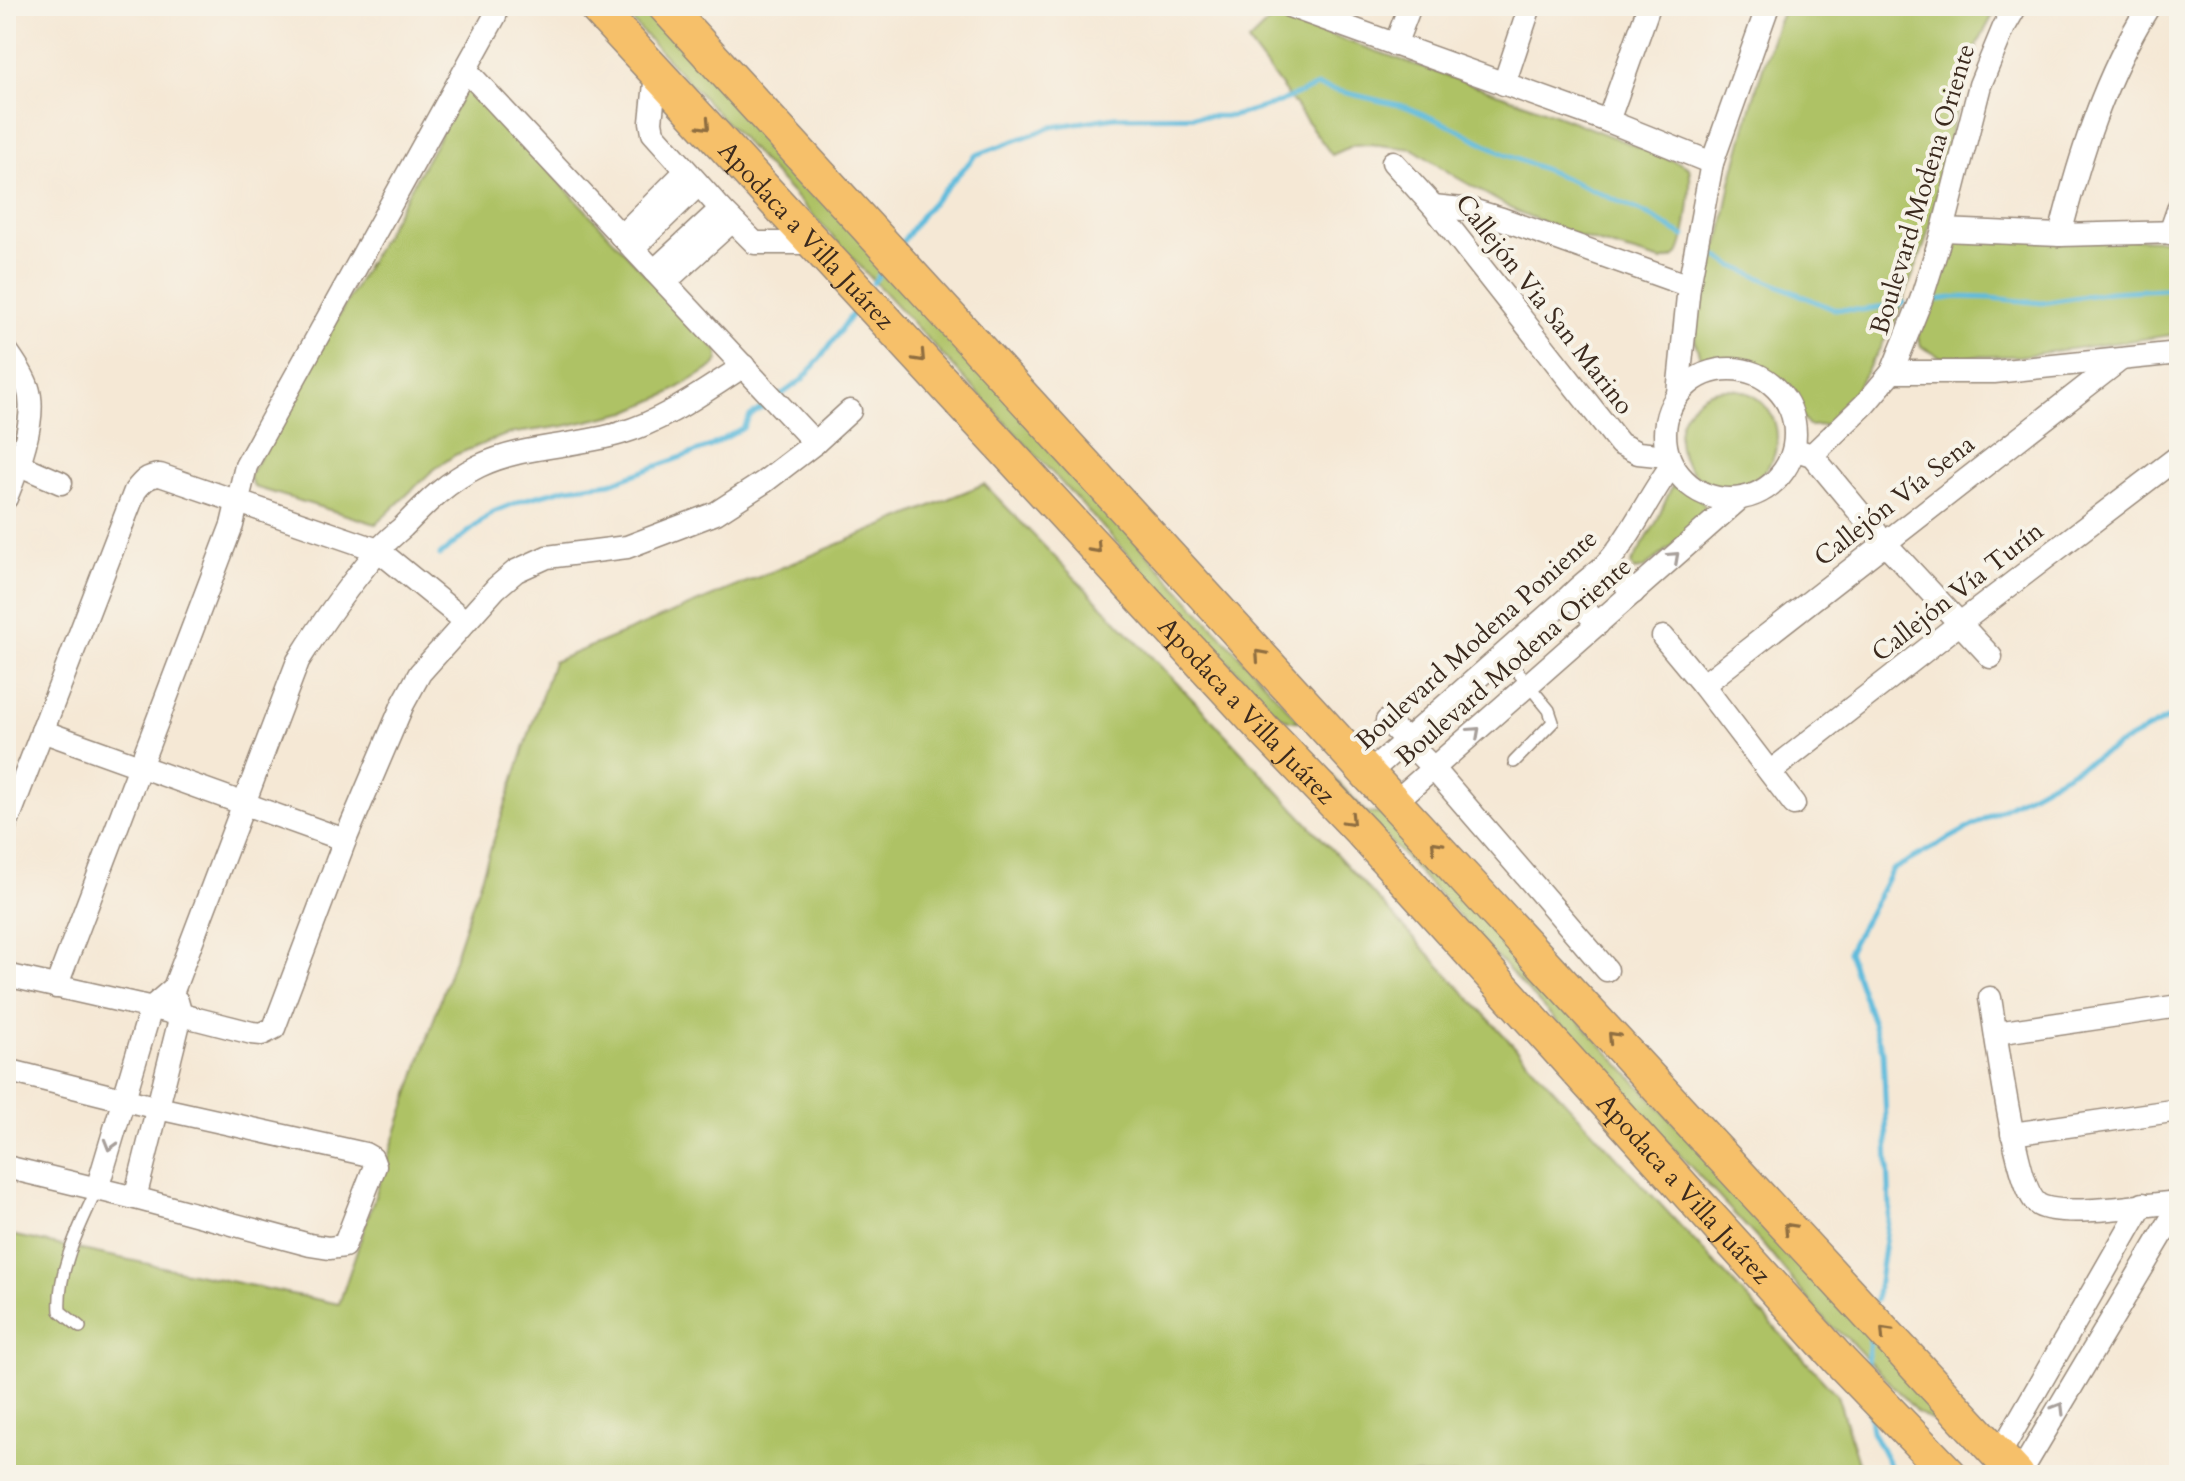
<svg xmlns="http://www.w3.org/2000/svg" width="2185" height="1481" viewBox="0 0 2185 1481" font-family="Cardo,serif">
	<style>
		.green { fill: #aec265; stroke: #747642; stroke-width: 2 }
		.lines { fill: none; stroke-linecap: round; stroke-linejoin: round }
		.stream { stroke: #5ebbdc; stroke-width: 5 }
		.service-casing { stroke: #98897a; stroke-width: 14 }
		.minor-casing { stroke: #98897a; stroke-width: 25 }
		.primary-casing { stroke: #98897a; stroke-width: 37 }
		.service { stroke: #fff; stroke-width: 11 }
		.minor { stroke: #fff; stroke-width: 22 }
		.primary { stroke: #f6c06b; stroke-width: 34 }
		.oneway { stroke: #8f6e41 }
		.oneway2 { stroke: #a79f9a }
		.labels { text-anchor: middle; stroke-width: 8; stroke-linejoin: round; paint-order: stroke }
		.street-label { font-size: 26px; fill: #3b2a1e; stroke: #f7f3e8 }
	</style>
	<rect width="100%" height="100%" fill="#f7f3e8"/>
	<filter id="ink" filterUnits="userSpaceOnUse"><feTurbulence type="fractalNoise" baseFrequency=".0125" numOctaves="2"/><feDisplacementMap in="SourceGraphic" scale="16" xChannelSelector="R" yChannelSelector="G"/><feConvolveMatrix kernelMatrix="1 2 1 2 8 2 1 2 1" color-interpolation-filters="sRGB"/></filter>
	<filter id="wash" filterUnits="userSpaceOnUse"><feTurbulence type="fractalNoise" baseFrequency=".006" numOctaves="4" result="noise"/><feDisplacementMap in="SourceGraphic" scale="32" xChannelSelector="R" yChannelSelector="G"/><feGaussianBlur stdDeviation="1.8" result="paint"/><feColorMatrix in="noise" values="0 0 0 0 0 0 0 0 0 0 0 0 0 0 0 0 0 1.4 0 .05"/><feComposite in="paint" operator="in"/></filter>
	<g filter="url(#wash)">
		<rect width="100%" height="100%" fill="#f5e8d5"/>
		<!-- green -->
		<g class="green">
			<path d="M618 6H649L1299 721C1286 723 1279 715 1269 706Z"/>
			<path d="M1785 6H1998L1979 41 1961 92 1942 166 1935 205 1925 243 1894 324 1854 393 1828 425 1809 426C1791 407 1785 378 1758 368 1740 362 1716 368 1701 360L1695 342 1698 307 1722 231 1731 182 1753 100 1774 32Z"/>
			<path d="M1275 16 1528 104 1682 164 1689 168C1693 181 1686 249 1675 257 1674 258 1663 260 1662 261L1583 238 1516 211 1456 177 1413 149 1369 144 1354 145 1332 155 1248 42Z"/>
			<polygon points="472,88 718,352 718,360 714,366 700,375 666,395 627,412 565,426 508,434 455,455 432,471 376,524 254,487 249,476 465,91"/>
			<polygon points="1960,236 2179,240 2179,334 2020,356 1940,357 1921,346 1917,330 1948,244"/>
			<circle cx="1728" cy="438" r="49"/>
			<polygon points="984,484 1201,708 1837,1395 1862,1475 6,1475 6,1234 339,1304 553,662"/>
			<path d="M1672 486C1690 489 1708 499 1707 519L1644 568 1634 571 1631 564 1656 523Z"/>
			<polygon points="1323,766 1367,813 1387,814 1957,1428 1929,1419 1917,1412 1849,1340 1828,1324 1764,1246 1321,767"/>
		</g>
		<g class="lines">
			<!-- stream -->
			<g class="stream">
				<polyline points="903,241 923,213 976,155 1052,127 1115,117 1233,116 1272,105 1317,86 1407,107 1455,128 1506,155 1551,172 1645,213 1684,236"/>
				<polyline points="1711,252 1731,265 1833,309 1862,310 1904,303"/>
				<polyline points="873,283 884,269"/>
				<polyline points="1936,300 1958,297 1991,298 2042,303 2110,292 2179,288"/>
				<polyline points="778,397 803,379 822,356 855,310"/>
				<polyline points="440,555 493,512 523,500 567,488 611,483 709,447 743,428 750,416 769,403"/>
				<polyline points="1876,1301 1890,1208 1883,1052 1848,952 1892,870 2179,712"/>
				<polyline points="1866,1368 1871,1335"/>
				<polyline points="1869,1410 1872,1431 1895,1475"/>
			</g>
		</g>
	</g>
	<g filter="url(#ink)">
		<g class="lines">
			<!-- service casing -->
			<g class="service-casing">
				<g id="service">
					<polyline points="1503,654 1549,710 1553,722 1514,762"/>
					<path d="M80 1327 60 1311C57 1270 80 1226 97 1189"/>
				</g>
			</g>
			<!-- minor casing -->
			<g class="minor-casing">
				<g id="minor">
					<polyline points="1289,6 1608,121 1712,163"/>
					<polyline points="1395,45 1410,6"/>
					<polyline points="466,70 815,443"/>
					<polyline points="656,73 651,122 653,133 721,209 755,243 814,243"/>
					<polyline points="1504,84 1530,6"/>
					<polyline points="1608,121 1649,6"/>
					<polyline points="1393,162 1433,206 1620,444 1638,453 1667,456"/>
					<polyline points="1433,206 1472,210 1502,219 1689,286"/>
					<polyline points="1943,230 2060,235 2179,232"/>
					<polyline points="2170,233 2179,207"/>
					<path d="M2060 235C2080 155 2105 76 2149 6"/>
					<polyline points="621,236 686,171"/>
					<polyline points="633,248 698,185"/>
					<polyline points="654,271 721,209"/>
					<polyline points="665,282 732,221"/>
					<path d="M6 350C14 361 24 376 28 388 38 418 17 471 6 498"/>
					<circle cx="1730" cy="434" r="65"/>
					<polyline points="1892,372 1994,372 2179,353"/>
					<polyline points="1678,393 1689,286 1712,163 1768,6"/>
					<polyline points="1799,451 1812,455 1884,542 1991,657"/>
					<polyline points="1812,455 1865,404 1892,372 1921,300 1943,230 1980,85 2004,27 2016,6"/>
					<polyline points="20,465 61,483"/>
					<polyline points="1607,563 1633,593"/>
					<polyline points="1571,595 1598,624"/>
					<polyline points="1663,637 1703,685 1794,804"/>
					<polyline points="1703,685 2120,360"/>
					<polyline points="1387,721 1433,768 1607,970"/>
					<polyline points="42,731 345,840"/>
					<polyline points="1770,772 1959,624 2179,456"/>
					<path d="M1368 774 1571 595C1582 583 1598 573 1609 561 1634 532 1649 495 1672 465"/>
					<polyline points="1395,802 1739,499"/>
					<path d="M6 825 135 491C143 481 147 476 160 475L378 550 465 621"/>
					<polyline points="6,975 166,1011 252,1033 262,1034 274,1028 345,840 403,704 420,673 496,588 516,571 547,557 627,547 716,513 764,482 815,443 850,411"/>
					<polyline points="56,987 232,525 246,466 495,16"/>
					<path d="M1990 998C1996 1032 2015 1191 2039 1205 2063 1218 2149 1204 2179 1202"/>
					<polyline points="1996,1033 2179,1006"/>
					<polyline points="6,1070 158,1108 365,1154 372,1158 375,1166 344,1246 329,1248 310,1245 135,1198 6,1167"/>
					<polyline points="2012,1134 2179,1110"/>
					<path d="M97 1189 151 1008 174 988 298 661C322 623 348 586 377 552 384 543 394 535 403 527 426 503 448 481 479 466 523 445 574 447 621 433 666 420 704 391 744 366"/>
					<polyline points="135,1198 181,1015 177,1001"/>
					<polyline points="1999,1455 2143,1204"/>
					<polyline points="2019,1475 2179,1206"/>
				</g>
			</g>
			<!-- primary casing -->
			<g class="primary-casing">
				<g id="primary">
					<path id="s1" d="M595 6 1264 730 1362 832 1840 1361 1950 1475"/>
					<polyline points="665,6 1368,774 2017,1475"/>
				</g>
			</g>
			<!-- service -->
			<use href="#service" class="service"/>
			<!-- minor -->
			<use href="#minor" class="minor"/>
			<!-- primary -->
			<use href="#primary" class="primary"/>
		</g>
		<!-- one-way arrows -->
		<defs><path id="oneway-chevron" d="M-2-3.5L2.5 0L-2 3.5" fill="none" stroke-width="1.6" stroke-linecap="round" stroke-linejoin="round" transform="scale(2)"/></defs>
		<g class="oneway">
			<use href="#oneway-chevron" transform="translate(705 125) rotate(47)"/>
			<use href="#oneway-chevron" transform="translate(920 357) rotate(47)"/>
			<use href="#oneway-chevron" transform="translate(1096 548) rotate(47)"/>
			<use href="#oneway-chevron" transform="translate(1260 655) rotate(-132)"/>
			<use href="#oneway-chevron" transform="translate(1350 820) rotate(46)"/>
			<use href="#oneway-chevron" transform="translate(1436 846) rotate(-133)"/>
			<use href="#oneway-chevron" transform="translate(1613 1037) rotate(-133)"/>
			<use href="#oneway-chevron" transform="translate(1789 1228) rotate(-133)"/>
			<use href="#oneway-chevron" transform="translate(1885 1332) rotate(-133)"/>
		</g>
		<g class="oneway2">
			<use href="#oneway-chevron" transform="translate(1674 557) rotate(-42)"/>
			<use href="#oneway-chevron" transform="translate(1475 732) rotate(-42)"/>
			<use href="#oneway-chevron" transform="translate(110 1145) rotate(106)"/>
			<use href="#oneway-chevron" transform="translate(2059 1408) rotate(-59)"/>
		</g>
	</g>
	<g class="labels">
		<!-- street labels -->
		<g class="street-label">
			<text transform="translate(1922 189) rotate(-73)" y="9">Boulevard Modena Oriente</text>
			<text dy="9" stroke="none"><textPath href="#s1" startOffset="312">Apodaca a Villa Juárez</textPath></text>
			<text transform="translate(1545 304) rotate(52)" y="9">Callejón Via San Marino</text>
			<text transform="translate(1894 500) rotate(-38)" y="9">Callejón Vía Sena</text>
			<text transform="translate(1957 591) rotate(-38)" y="9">Callejón Vía Turín</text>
			<text transform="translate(1476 639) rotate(-42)" y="9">Boulevard Modena Poniente</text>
			<text transform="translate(1513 661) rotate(-41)" y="9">Boulevard Modena Oriente</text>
			<text dy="9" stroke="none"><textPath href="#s1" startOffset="960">Apodaca a Villa Juárez</textPath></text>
			<text dy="9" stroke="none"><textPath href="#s1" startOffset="1608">Apodaca a Villa Juárez</textPath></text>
		</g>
	</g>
	<!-- margin -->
	<rect width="2185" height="1481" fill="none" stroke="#f7f3e8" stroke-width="32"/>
</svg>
